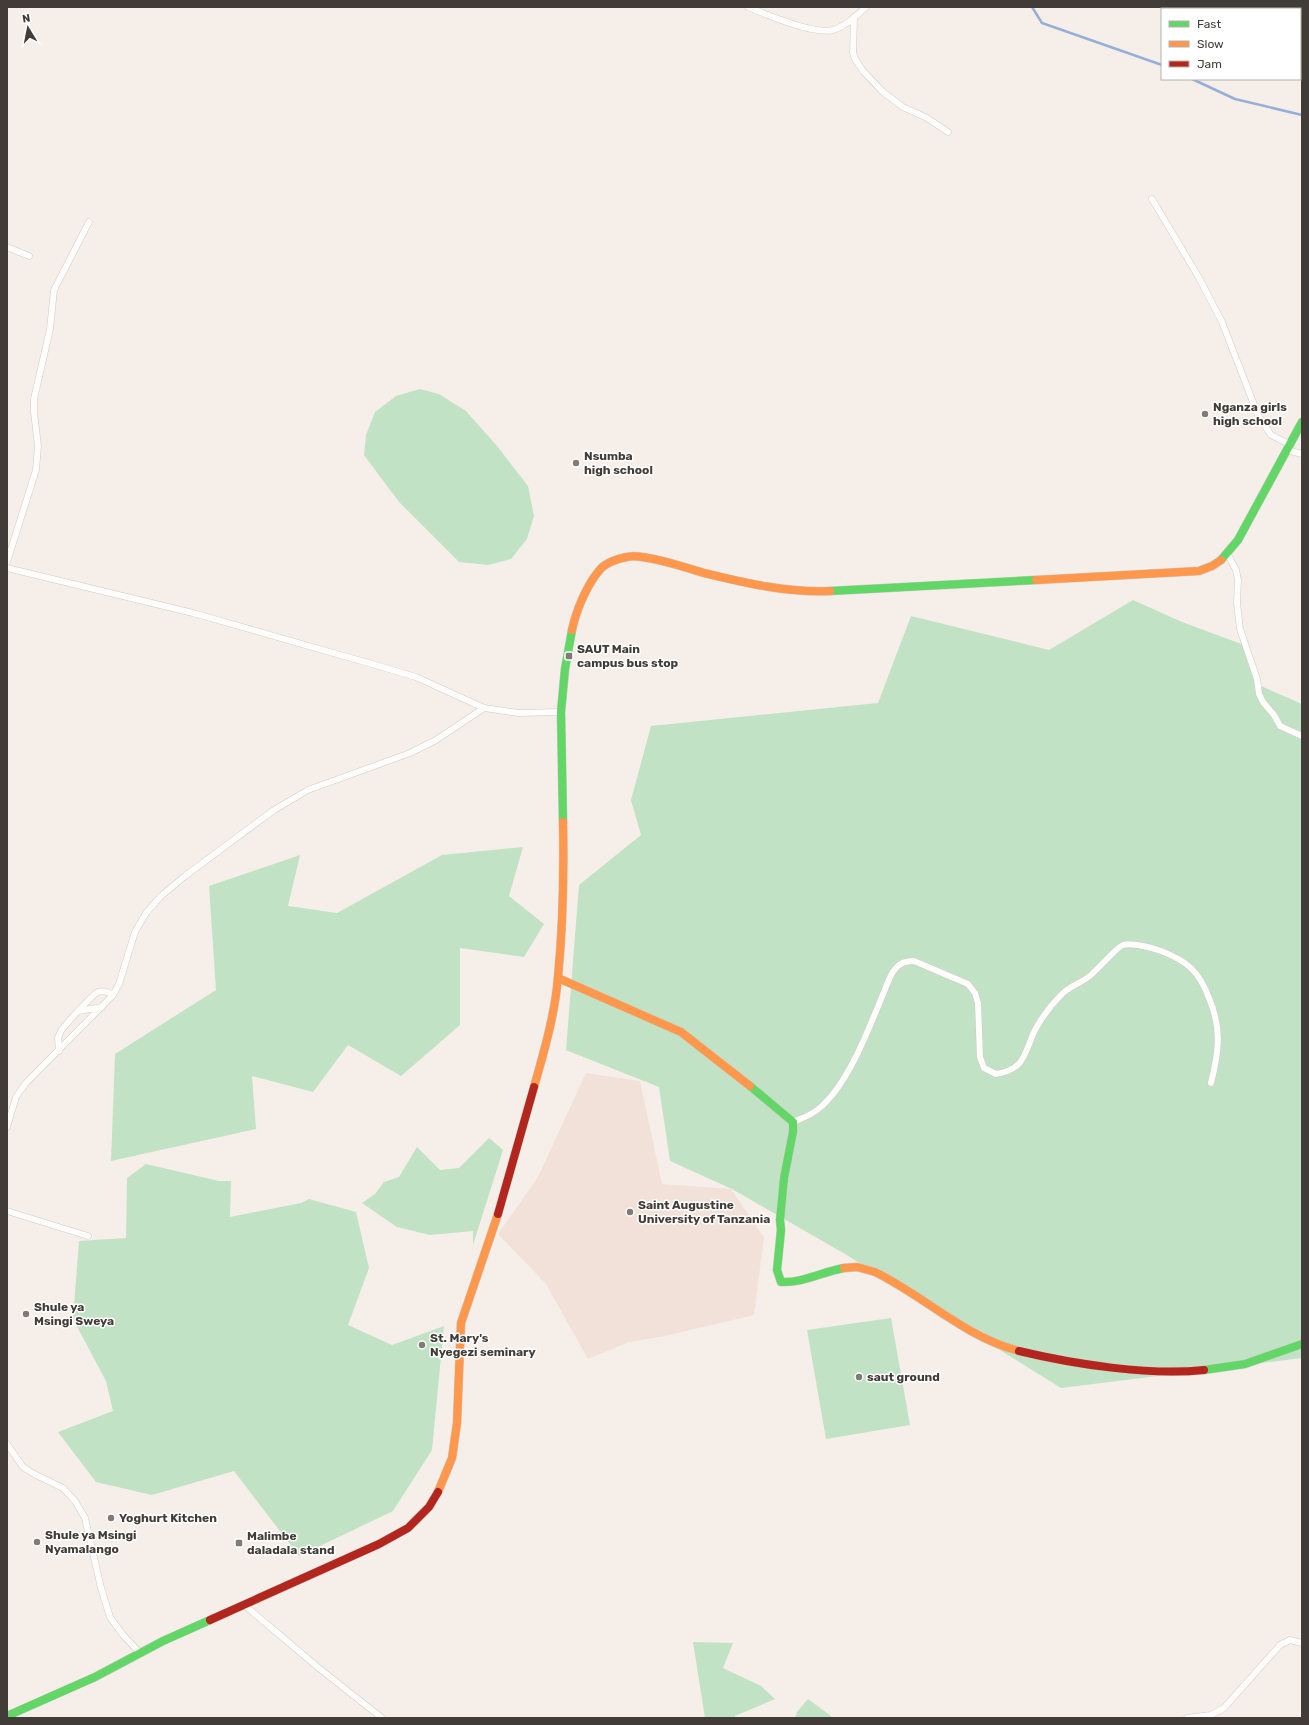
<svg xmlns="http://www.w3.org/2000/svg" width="1309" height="1725" viewBox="0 0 1309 1725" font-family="Rubik,sans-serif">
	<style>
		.education { fill: #f1e1d8 }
		.green { fill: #c1e2c5 }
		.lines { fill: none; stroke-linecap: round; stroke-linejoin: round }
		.stream { stroke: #94b0d6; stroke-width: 2.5 }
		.street-casing { stroke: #d0cbc6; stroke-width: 7 }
		.fast-casing { stroke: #d0cbc6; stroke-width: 9 }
		.slow-casing { stroke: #d0cbc6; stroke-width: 9 }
		.jam-casing { stroke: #d0cbc6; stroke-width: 9 }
		.street { stroke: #fefdfc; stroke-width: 6 }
		.fast { stroke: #63d668; stroke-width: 8 }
		.slow { stroke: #ff974d; stroke-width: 8 }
		.jam { stroke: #b3261e; stroke-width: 8 }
		.poi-dot { fill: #807b75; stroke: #fff; stroke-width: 1.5 }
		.labels { text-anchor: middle; stroke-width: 3; stroke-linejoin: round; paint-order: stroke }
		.poi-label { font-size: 12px; font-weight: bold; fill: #413c37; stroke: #fff; text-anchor: start }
	</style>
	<rect width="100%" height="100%" fill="#f6efe9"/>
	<!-- education -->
	<polygon class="education" points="586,1073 640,1081 662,1184 731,1189 764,1237 754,1315 665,1336 629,1342 588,1359 546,1284 498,1234 538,1177"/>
	<!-- green -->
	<g class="green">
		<polygon points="420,389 439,394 466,411 497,446 528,486 534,516 527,539 511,559 488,565 459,562 399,502 364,455 366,435 375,412 396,396"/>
		<polygon points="1133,600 1182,622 1244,645 1261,686 1302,704 1302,1358 1061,1388 845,1254 732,1189 670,1161 659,1087 566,1050 579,885 641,835 631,800 651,726 878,703 911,616 1049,650"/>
		<polygon points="523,847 509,896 544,924 524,957 460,948 460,1025 401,1076 348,1045 313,1092 252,1076 256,1129 111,1161 115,1054 216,990 209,886 300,855 288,906 337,913 442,855"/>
		<polygon points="489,1138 503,1150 473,1245 473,1231 430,1235 397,1227 362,1203 375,1194 384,1182 399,1177 417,1147 440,1170 459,1168"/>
		<polygon points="146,1164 219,1181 231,1181 230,1217 301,1203 309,1199 356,1212 369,1268 348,1325 392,1345 444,1326 432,1450 393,1511 299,1556 234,1471 152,1495 96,1482 58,1432 113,1411 106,1381 73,1319 79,1241 126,1238 127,1178"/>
		<polygon points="891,1318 910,1425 826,1439 807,1330"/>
		<polygon points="693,1642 733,1643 723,1668 761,1686 775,1699 735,1716 735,1718 705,1718"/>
		<polygon points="808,1699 831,1716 831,1718 795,1718 797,1712"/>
	</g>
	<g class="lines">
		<!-- stream -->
		<g class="stream">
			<polyline points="1032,7 1042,23 1162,65"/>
			<polyline points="1192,79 1235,99 1302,115"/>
		</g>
		<!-- street casing -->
		<g class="street-casing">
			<g id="street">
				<path d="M748 7C767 15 814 35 833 30 846 26 857 15 866 7"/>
				<polyline points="854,17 853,53 855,59 863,71 883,92 903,107 927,118 948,132"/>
				<polyline points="1152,199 1198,276 1222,322 1258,415 1271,435 1289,444"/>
				<polyline points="7,247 29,256"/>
				<polyline points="1287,450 1302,454"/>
				<polyline points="1228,555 1236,570 1238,580 1237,603 1240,629 1257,679 1259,694 1263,702 1274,715 1280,726 1302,736"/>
				<polyline points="7,562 36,470 38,446 34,412 34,399 50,329 54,290 89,222"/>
				<polyline points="7,568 193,613 372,664 416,677 484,708 518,713 561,712"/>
				<polyline points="79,1011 102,1007"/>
				<path d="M59 1051 58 1038 61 1031C64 1026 93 994 98 992 103 990 108 992 113 995"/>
				<path d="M793 1122C803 1118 814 1114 822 1106 853 1078 874 1014 891 975 897 965 902 961 914 961L968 984 975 993 978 1003 980 1057 984 1068 996 1074C1026 1069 1024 1053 1035 1030 1042 1017 1052 1004 1062 994 1071 985 1084 982 1092 974 1099 968 1117 947 1123 945 1131 942 1153 948 1161 951 1187 961 1199 971 1209 998 1222 1029 1219 1051 1211 1083"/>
				<polyline points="7,1127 16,1097 26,1083 113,995 119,984 135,932 146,913 161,896 185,876 274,810 308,790 410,753 436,740 484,708"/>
				<polyline points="7,1211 88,1236"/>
				<polyline points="7,1444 23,1467 34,1474 63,1488 75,1501 85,1518 101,1588 110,1617 123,1635 140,1653"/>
				<polyline points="243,1604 320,1669 382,1718"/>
				<polyline points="1187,1718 1211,1715 1224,1708 1280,1645 1290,1640 1302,1643"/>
			</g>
		</g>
		<!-- fast casing -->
		<g class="fast-casing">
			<g id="fast">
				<polyline points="1221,560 1238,540 1302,422"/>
				<polyline points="830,591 1036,580"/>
				<polyline points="563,822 561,712 565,669 572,630"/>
				<path d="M750 1086 793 1122V1132L784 1178 780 1220 781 1230 777 1270 781 1282C803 1283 822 1272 844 1268"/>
				<polyline points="1204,1370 1245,1364 1302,1344"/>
				<polyline points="7,1716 95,1677 163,1641 210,1620"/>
			</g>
		</g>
		<!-- slow casing -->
		<g class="slow-casing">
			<g id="slow">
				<polyline points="1036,580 1199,571 1212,566 1221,560"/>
				<path d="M572 630C576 611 586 587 598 572 604 563 617 559 627 557 642 553 687 568 704 573 745 583 788 593 830 591"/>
				<polyline points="558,978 681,1032 750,1086"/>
				<path d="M534 1087C544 1052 555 1014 558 977 563 926 564 873 563 822"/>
				<path d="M844 1268 857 1267 875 1272C924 1296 965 1337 1019 1351"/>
				<polyline points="438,1492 452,1458 457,1423 461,1323 498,1214"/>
			</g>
		</g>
		<!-- jam casing -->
		<g class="jam-casing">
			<g id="jam">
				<polyline points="498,1214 534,1087"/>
				<path d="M1019 1351C1073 1364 1150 1376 1204 1370"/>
				<polyline points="210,1620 379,1544 408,1528 429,1507 438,1492"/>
			</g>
		</g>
		<!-- street -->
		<use href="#street" class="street"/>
		<!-- fast -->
		<use href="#fast" class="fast"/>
		<!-- slow -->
		<use href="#slow" class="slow"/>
		<!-- jam -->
		<use href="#jam" class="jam"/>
	</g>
	<!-- markers -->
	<g class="poi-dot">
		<circle cx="1205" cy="414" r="4"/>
		<circle cx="576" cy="463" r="4"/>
		<rect x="565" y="652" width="8" height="8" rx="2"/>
		<circle cx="630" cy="1212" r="4"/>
		<circle cx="26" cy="1314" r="4"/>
		<circle cx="422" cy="1345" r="4"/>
		<circle cx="859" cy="1377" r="4"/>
		<circle cx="111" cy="1518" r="4"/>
		<circle cx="37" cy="1542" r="4"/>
		<rect x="235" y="1539" width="8" height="8" rx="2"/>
	</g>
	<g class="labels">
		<!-- poi labels -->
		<g class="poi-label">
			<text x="1213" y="411">Nganza girls<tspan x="1213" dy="14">high school</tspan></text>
			<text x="584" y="460">Nsumba<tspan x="584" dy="14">high school</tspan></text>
			<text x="577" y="653">SAUT Main<tspan x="577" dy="14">campus bus stop</tspan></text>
			<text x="638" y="1209">Saint Augustine<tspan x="638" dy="14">University of Tanzania</tspan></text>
			<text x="34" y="1311">Shule ya<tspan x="34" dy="14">Msingi Sweya</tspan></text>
			<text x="430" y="1342">St. Mary's<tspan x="430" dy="14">Nyegezi seminary</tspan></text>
			<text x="867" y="1381">saut ground</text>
			<text x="119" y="1522">Yoghurt Kitchen</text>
			<text x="45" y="1539">Shule ya Msingi<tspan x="45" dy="14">Nyamalango</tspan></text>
			<text x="247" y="1540">Malimbe<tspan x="247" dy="14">daladala stand</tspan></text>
		</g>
	</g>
	<!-- border -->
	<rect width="1309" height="1725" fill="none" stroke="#413c37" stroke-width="16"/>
	<!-- legend -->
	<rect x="1161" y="8" width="140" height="72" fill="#ffffff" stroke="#b3b1af"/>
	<rect x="1169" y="21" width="20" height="6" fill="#63d668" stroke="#b3b1af"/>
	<text x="1197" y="28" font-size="12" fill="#413c37">Fast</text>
	<rect x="1169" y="41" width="20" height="6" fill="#ff974d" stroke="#b3b1af"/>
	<text x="1197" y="48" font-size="12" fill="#413c37">Slow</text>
	<rect x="1169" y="61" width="20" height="6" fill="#b3261e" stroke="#b3b1af"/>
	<text x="1197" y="68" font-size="12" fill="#413c37">Jam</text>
	<!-- north arrow -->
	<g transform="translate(28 28) rotate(350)" stroke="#ffffff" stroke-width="3" paint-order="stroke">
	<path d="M0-3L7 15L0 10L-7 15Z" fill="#413c37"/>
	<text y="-6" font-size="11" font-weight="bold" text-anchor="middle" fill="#413c37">N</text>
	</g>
</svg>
